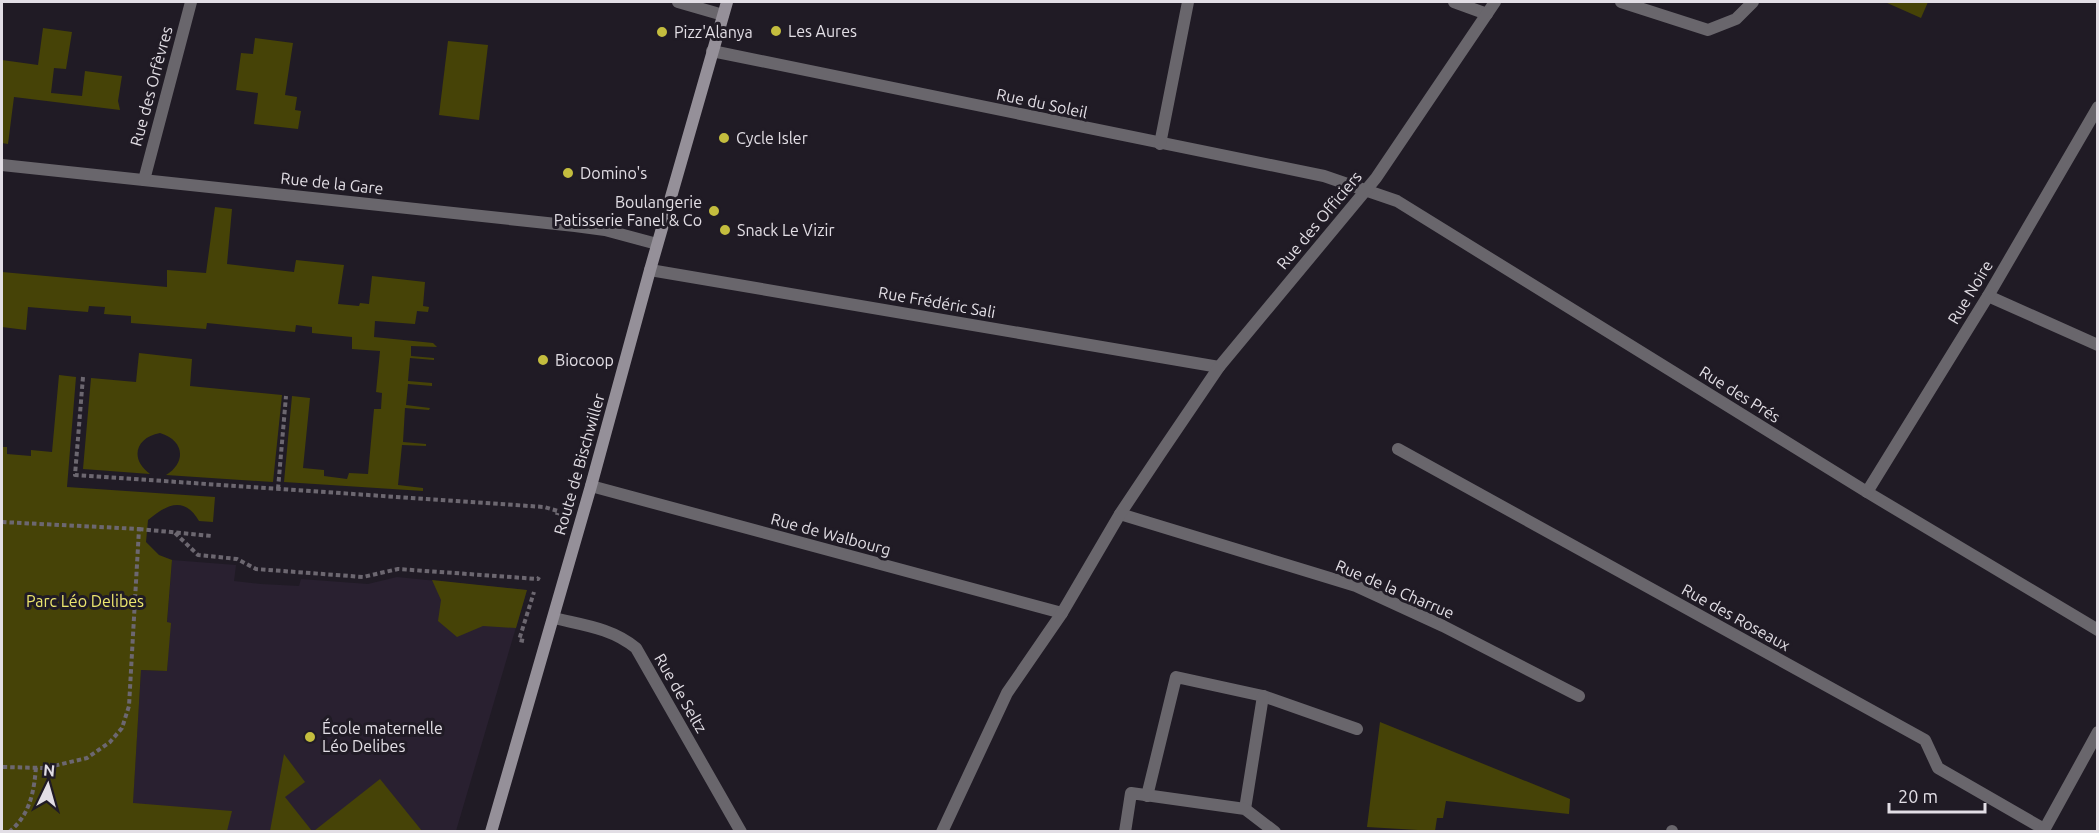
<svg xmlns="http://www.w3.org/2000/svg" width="2099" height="833" viewBox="0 0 2099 833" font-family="Ubuntu,sans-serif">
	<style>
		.built { fill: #292030 }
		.green { fill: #464307 }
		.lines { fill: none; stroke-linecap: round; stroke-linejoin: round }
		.path { stroke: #6c6770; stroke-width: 4; stroke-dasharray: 4.5 3; stroke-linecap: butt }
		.service { stroke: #69666c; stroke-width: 12 }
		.minor { stroke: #69666c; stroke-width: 12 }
		.secondary { stroke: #959099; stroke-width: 12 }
		.poi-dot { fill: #c4bd3e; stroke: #201b25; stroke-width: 2 }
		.labels { text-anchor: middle; stroke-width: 6; stroke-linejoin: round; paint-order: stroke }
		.poi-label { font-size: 16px; fill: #e2dee5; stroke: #201b25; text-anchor: start }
		.street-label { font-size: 16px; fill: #e2dee5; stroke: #201b25 }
		.park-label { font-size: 16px; fill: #ece66e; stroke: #201b25 }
	</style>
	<rect width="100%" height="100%" fill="#201b25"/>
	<!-- built -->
	<polygon class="built" points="172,560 236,565 234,581 261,584 299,586 301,579 368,584 397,577 527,590 456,831 131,832 141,670 167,671 170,623 167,623"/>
	<!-- green -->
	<g class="green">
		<polygon points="1885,2 1928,2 1921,18"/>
		<polygon points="43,28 72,32 66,69 54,68 51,93 82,96 85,71 122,76 118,101 120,110 14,97 8,144 2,143 2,60 38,65"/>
		<polygon points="255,38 293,43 285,95 297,97 295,110 301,111 298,129 254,124 258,93 236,90 241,53 253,54"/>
		<polygon points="448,41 488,45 479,120 439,115"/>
		<polygon points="215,207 232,209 227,264 294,272 296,260 344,265 338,304 359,306 360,303 369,304 372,276 425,282 423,306 429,307 428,312 417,311 415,324 375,321 374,337 433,343 437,347 411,346 411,356 434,358 434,360 410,358 408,381 432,383 432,386 408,384 406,405 430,408 429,410 405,408 403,442 426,444 426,446 402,445 398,485 423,488 423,491 284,482 292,396 310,398 303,468 324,470 324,476 347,479 349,473 368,474 374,409 381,409 382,393 376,392 380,351 352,349 352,337 312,333 312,327 296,325 295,332 207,323 206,329 131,323 131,316 104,314 105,307 89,306 88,312 28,307 26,330 2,327 2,272 167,287 167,270 206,273"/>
		<path d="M139 353 192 359 190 386 282 395 273 482 166 475C187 462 184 440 160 433 136 437 129 459 150 474L83 469 91 378 136 382Z"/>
		<path d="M59 375 76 377 67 487 215 497 213 522 199 521C184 495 166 505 148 520L146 542 159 555 172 560 167 622 171 623 167 671 141 670 133 803 232 811 227 831H2V447H7V454L31 456V450L52 452Z"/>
		<polygon points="432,580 527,590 516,628 483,626 457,637 438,621 441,600"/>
		<polygon points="1380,722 1570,799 1569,814 1446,801 1443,818 1437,818 1435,831 1367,827"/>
		<polygon points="284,754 305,782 285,797 312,831 270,831"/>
		<polygon points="380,779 422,831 314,831"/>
	</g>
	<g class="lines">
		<!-- path -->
		<g class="path">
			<polyline points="83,377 75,475 544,507 558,511 557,515"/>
			<polyline points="278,489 286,396"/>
			<polyline points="2,522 139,529 129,706 122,728 110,742 87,758 45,768 2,767"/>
			<polyline points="139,529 212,536"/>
			<polyline points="175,533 198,555 237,559 256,569 363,577 398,569 538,579 539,577"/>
			<polyline points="524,641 519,640 534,592"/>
			<path d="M9 832C30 815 34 792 36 767"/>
		</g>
		<!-- service -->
		<g class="service">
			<polyline points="1147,796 1176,677 1263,696 1357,729"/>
			<polyline points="1245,809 1263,696"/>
			<polyline points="1125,832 1131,793 1245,809 1275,832"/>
		</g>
		<!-- minor -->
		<g class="minor">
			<polyline points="678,2 723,15"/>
			<polyline points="1454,2 1487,14"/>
			<polyline points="1621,2 1708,30 1736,19 1753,2"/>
			<polyline points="712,51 1324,176 1397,201 1867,492 2098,630"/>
			<polyline points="1160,144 1188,2"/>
			<polyline points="2,165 575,226 605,230 657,244"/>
			<polyline points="144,180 191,2"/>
			<polyline points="650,270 1219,367"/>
			<polyline points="1988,296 2098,345"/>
			<polyline points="1398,449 1925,740 1938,768 2044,829"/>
			<polyline points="591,486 1062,613"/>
			<polyline points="1867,492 1988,296 2098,107"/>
			<polyline points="1120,514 1356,586 1443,626 1579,696"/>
			<path d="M554 618C583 625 612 628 636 648L741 832"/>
			<polyline points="1672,831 1672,832"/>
			<polyline points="942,832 1007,693 1062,613 1120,514 1160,454 1219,367 1376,178 1495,2"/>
			<polyline points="2043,832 2098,732"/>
		</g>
		<!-- secondary -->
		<polyline class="secondary" points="491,832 591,486 650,270 727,2"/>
	</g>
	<!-- markers -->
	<g class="poi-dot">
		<circle cx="776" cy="31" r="6"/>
		<circle cx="662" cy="32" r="6"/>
		<circle cx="724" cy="138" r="6"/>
		<circle cx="568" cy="173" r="6"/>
		<circle cx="714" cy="211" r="6"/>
		<circle cx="725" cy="230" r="6"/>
		<circle cx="543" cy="360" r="6"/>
		<circle cx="310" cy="737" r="6"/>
	</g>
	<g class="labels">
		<!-- poi labels -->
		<g class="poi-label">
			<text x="788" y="37">Les Aures</text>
			<text x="674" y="38">Pizz'Alanya</text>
			<text x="736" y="144">Cycle Isler</text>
			<text x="580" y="179">Domino's</text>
			<text x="702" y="208" text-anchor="end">Boulangerie<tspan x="702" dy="18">Patisserie Fanel &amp; Co</tspan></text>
			<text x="737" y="236">Snack Le Vizir</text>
			<text x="555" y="366">Biocoop</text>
			<text x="322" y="734">École maternelle<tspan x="322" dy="18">Léo Delibes</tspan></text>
		</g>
		<!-- street labels -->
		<g class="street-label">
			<text transform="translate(151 86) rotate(-75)" y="6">Rue des Orfèvres</text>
			<text transform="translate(1042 103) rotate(12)" y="6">Rue du Soleil</text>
			<text transform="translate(332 183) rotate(6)" y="6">Rue de la Gare</text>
			<text transform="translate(1319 220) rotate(-50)" y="6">Rue des Officiers</text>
			<text transform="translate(1970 292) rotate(-59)" y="6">Rue Noire</text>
			<text transform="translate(937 302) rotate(10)" y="6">Rue Frédéric Sali</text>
			<text transform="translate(1740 394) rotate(32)" y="6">Rue des Prés</text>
			<text transform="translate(579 464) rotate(-74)" y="6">Route de Bischwiller</text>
			<text transform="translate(831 534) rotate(15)" y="6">Rue de Walbourg</text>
			<text transform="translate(1395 589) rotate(23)" y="6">Rue de la Charrue</text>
			<text transform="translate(1736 617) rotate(29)" y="6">Rue des Roseaux</text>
			<text transform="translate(681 693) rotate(60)" y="6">Rue de Seltz</text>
		</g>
		<!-- park labels -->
		<g class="park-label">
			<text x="85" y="607">Parc Léo Delibes</text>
		</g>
	</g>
	<!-- border -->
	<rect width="2099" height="833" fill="none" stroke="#e2dee5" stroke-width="6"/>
	<!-- north arrow -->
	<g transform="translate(48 785) rotate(5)" stroke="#201b25" stroke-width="4.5" paint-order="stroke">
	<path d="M0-4.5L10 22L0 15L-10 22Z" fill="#e2dee5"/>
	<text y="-9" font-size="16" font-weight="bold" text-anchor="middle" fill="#e2dee5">N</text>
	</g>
	<!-- scale -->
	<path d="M1889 803v9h96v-9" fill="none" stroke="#e2dee5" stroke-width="3"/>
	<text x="1898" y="803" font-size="18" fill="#e2dee5" stroke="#201b25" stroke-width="4.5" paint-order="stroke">20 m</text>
</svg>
